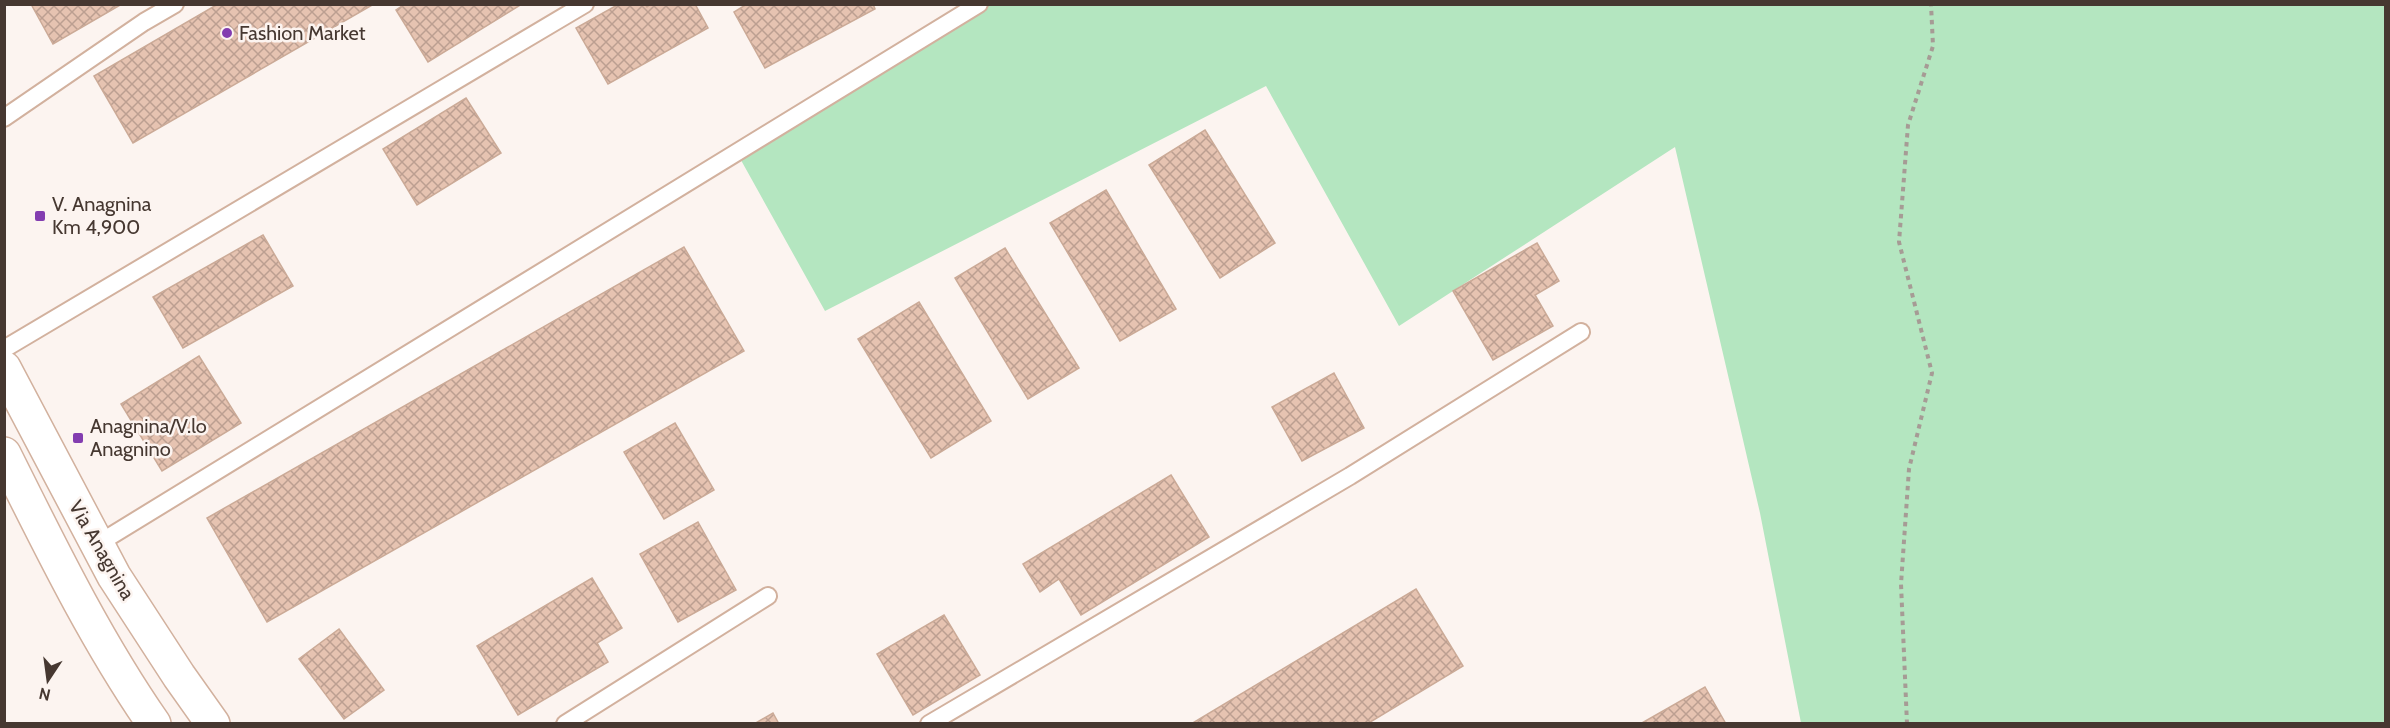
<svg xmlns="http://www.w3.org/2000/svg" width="2390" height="728" viewBox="0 0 2390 728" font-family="Cabin,sans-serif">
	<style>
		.grass { fill: #b4e6c0 }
		.building { fill: url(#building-cross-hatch); stroke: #cbaa97; stroke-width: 1.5 }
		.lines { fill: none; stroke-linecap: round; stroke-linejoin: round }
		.lane-casing { stroke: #d2b19e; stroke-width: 20 }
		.secondary-casing { stroke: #d2b19e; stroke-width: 36 }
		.path { stroke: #a69b95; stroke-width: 4; stroke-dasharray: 4.5 4.5; stroke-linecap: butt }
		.lane { stroke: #fff; stroke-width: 16 }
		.secondary { stroke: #fff; stroke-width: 33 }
		.poi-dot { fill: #833db0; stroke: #fcf4f0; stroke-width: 2 }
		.labels { text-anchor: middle; stroke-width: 5; stroke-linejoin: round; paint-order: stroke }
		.poi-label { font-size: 20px; fill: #463831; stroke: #fcf4f0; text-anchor: start }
		.street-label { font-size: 20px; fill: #463831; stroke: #fcf4f0 }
	</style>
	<defs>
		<pattern id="building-cross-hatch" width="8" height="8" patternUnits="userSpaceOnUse" patternTransform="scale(1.5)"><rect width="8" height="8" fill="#e6c3b1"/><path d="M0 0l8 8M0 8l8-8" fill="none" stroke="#bc9f91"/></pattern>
	</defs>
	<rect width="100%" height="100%" fill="#fcf4f0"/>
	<!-- grass -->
	<polygon class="grass" points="979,5 2385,5 2385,723 1801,723 1760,513 1675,147 1399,326 1266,86 825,311 737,153"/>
	<!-- building -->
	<g class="building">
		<polygon points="31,4 122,4 53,44"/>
		<polygon points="218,4 374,4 133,143 94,76"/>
		<polygon points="405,4 522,4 428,62 396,10"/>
		<polygon points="619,4 645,4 647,7 651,4 695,4 708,28 608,84 576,28"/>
		<polygon points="747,4 873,4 875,9 765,68 734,12"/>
		<polygon points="466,98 501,153 417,205 383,149"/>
		<polygon points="1205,130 1275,243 1220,278 1149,165"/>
		<polygon points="1106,190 1176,309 1120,341 1050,223"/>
		<polygon points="263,235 293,286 183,348 153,297"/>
		<polygon points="1537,243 1559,281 1535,295 1553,326 1493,360 1453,291"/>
		<polygon points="684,247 744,351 267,622 207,518"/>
		<polygon points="1005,248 1079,368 1028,399 955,278"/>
		<polygon points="919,302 991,421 931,458 858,339"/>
		<polygon points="199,356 241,423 162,471 121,404"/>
		<polygon points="1334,373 1364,428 1302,461 1272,407"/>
		<polygon points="675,423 714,490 664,519 624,452"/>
		<polygon points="1171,475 1209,537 1081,615 1059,579 1040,592 1023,564"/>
		<polygon points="698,522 736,590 678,622 640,554"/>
		<polygon points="592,578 622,628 597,643 608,662 518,715 477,646"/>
		<polygon points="1416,589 1463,666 1367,724 1191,724"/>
		<polygon points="944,615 980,675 913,715 877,654"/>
		<polygon points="339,629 384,690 344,719 299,659"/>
		<polygon points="1705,687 1726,724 1640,724"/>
		<polygon points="773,713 779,724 754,724"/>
	</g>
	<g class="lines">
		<!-- lane casing -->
		<g class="lane-casing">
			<g id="lane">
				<polyline points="4,118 144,22 175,4"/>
				<polyline points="4,349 585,4"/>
				<polyline points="96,545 979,4"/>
				<polyline points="565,724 768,596"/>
				<polyline points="929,724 1350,476 1581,332"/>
			</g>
		</g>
		<!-- secondary casing -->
		<g class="secondary-casing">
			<g id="secondary">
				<polyline points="4,368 114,576 179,676 213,724"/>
				<path d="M4 454C50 546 95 639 154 724"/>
			</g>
		</g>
		<!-- path -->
		<polyline class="path" points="1907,724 1901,584 1909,469 1932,373 1899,242 1908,125 1933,46 1931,4"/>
		<!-- lane -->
		<use href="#lane" class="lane"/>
		<!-- secondary -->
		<use href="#secondary" class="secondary"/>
	</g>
	<!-- markers -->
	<g class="poi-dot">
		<circle cx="227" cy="33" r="6"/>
		<rect x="34" y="210" width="12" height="12" rx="3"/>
		<rect x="72" y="432" width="12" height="12" rx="3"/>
	</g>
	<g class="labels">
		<!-- poi labels -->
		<g class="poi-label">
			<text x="239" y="40">Fashion Market</text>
			<text x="52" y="211">V. Anagnina<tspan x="52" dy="23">Km 4,900</tspan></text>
			<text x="90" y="433">Anagnina/V.lo<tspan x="90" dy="23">Anagnino</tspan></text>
		</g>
		<!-- street labels -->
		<g class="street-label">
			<text transform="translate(102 550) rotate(60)" y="7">Via Anagnina</text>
		</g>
	</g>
	<!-- border -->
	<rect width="2390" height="728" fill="none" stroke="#463831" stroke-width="12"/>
	<!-- north arrow -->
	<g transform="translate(48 680) rotate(193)" stroke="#fcf4f0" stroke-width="4.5" paint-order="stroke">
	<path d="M0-4.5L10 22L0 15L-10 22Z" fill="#463831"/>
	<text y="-9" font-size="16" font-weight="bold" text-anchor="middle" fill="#463831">N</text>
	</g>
</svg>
